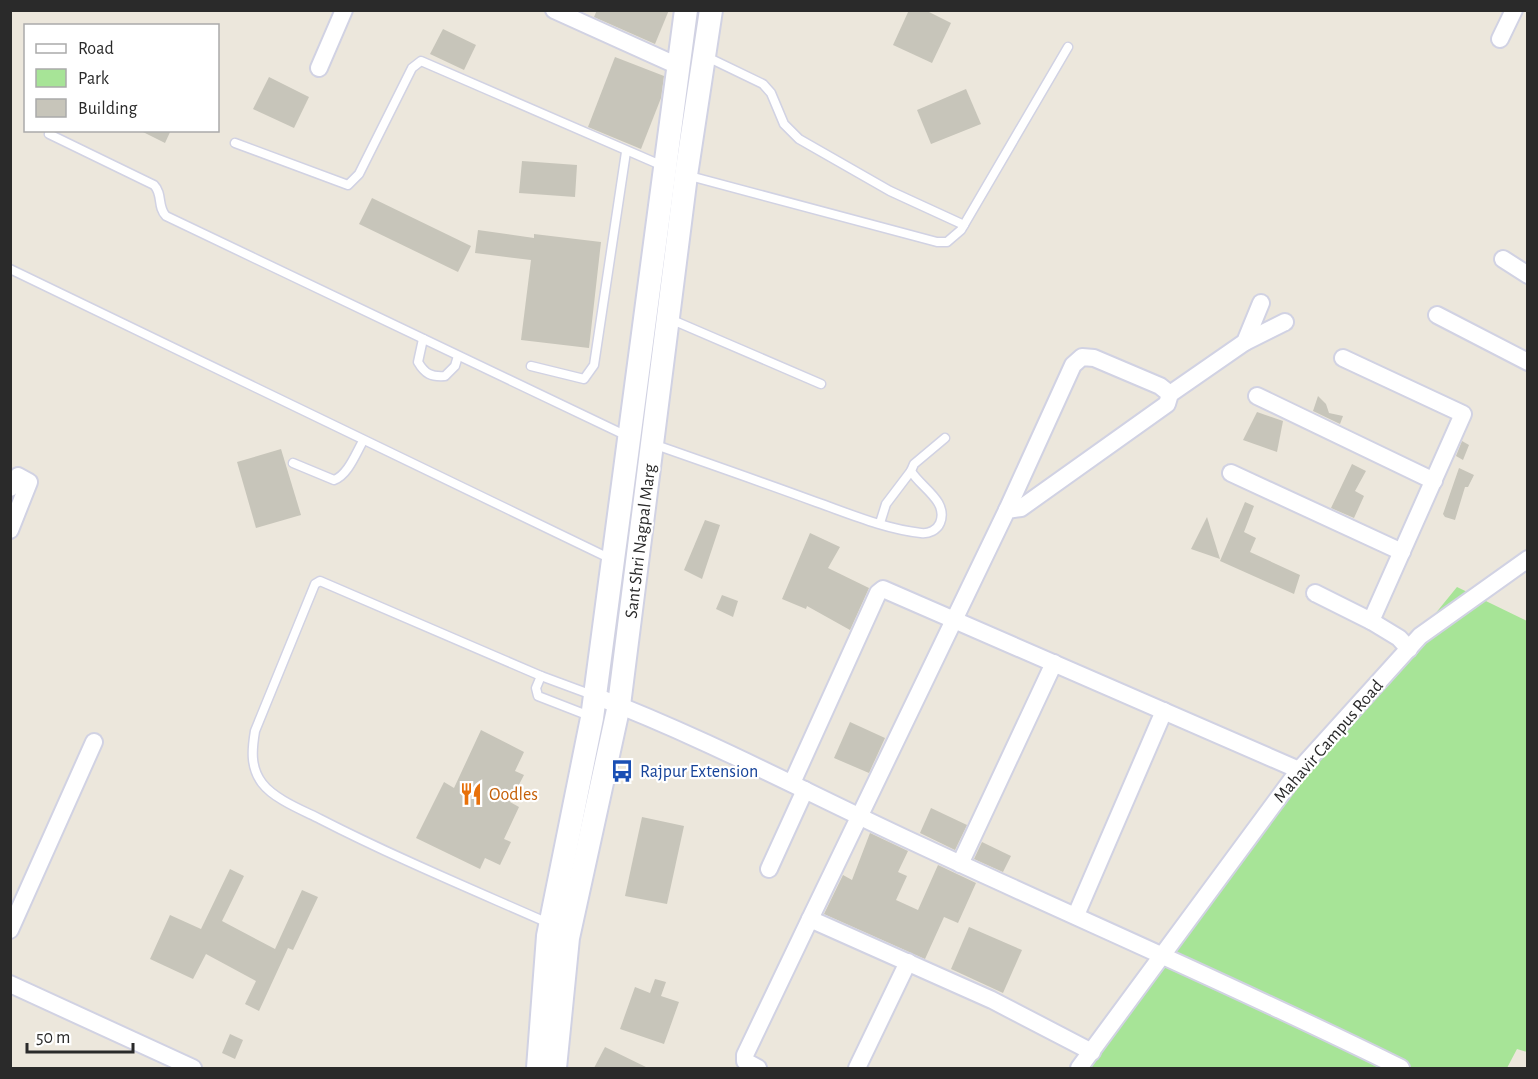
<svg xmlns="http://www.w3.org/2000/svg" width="1538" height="1079" viewBox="0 0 1538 1079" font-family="'Alegreya Sans',sans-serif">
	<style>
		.green { fill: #a7e497 }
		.building { fill: #c7c5ba }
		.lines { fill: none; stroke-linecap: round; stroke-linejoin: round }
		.lane-casing { stroke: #d1d2e3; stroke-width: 11 }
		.street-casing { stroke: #d1d2e3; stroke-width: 20 }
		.secondary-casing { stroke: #d1d2e3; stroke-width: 26 }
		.lane { stroke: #fff; stroke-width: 8 }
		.street { stroke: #fff; stroke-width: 16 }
		.secondary { stroke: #fff; stroke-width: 22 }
		.labels { text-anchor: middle; stroke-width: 4.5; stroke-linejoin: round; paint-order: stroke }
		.street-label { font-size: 18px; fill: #2a2a2a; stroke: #fff }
		.transit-label { font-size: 18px; fill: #164399; stroke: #fff; text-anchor: start }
		.food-label { font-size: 18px; fill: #c56008; stroke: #fff; text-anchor: start }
	</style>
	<rect width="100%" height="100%" fill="#ece7dc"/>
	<!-- green -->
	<polygon class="green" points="1457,587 1527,621 1527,1052 1517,1049 1507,1068 1083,1068 1294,787"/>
	<!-- building -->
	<g class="building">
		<polygon points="597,10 669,10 655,44 594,17"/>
		<polygon points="909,10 925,10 951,23 932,63 893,45"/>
		<polygon points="443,29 476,45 464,70 430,54"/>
		<polygon points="615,57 664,76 661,98 641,149 588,127"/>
		<polygon points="269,77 309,97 294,128 253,109"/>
		<polygon points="966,89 981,124 931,144 917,110"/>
		<polygon points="139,130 171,130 165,143"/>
		<polygon points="522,161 577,165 575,197 519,193"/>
		<polygon points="372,198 471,246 458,272 359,224"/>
		<polygon points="478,230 534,238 534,234 601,242 589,348 521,340 531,260 475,253"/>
		<polygon points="1318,396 1326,404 1329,413 1343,416 1340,424 1313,411"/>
		<polygon points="1257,412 1283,421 1277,452 1243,440"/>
		<polygon points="1462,441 1469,445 1463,460 1456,456"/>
		<polygon points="281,449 301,515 256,528 237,462"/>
		<polygon points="1352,464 1366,471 1355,491 1364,496 1354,518 1331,508"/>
		<polygon points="1459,468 1474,475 1468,487 1465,487 1455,520 1445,517 1443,514"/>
		<polygon points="1245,502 1254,506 1244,532 1256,538 1250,552 1300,575 1294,594 1220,561"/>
		<polygon points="1207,517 1220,559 1191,549"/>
		<polygon points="705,520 720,525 702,579 684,570"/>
		<polygon points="810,533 840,547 828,568 869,588 850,630 807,606 806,609 782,599"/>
		<polygon points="722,595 738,601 733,617 716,609"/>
		<polygon points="850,722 885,738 869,773 834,758"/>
		<polygon points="481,730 524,752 515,771 524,775 510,802 519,807 504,839 511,842 500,865 485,858 480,869 416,838 444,782 454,788"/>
		<polygon points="931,808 967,825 955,850 920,833"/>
		<polygon points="642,817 684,826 667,904 625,896"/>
		<polygon points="870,833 908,851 898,872 907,876 896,900 918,910 938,865 976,883 958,923 944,917 925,959 824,914 843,875 852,880"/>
		<polygon points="982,842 1011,856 1003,872 974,859"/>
		<polygon points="230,869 244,876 222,921 275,949 302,890 318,897 293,950 288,948 259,1011 245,1004 256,981 206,954 193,979 150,959 170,915 201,929"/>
		<polygon points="969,927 1022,950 1003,993 951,969"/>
		<polygon points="655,979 666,982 661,996 679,1002 664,1044 620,1029 635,987 650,993"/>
		<polygon points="230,1034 243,1040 235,1059 222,1053"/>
		<polygon points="605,1047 648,1068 594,1068"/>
	</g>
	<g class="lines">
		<!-- lane casing -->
		<g class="lane-casing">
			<g id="lane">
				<polyline points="705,56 763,84 771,93 784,124 799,139 890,191 964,225"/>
				<path d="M49 134 154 185C163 194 157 207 166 216L627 436"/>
				<polyline points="235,143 348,185 359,174 412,68 421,61 663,166"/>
				<polyline points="686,175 937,242 947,242 961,230 1068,47"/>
				<polyline points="10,269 611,559"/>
				<polyline points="670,319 821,384"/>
				<path d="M423 339 418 362C425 374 431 377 445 376L455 366 458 356"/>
				<polyline points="531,366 584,379 594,365 626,152"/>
				<path d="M653 444C707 463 762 482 816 502 850 514 885 529 921 533 929 534 937 530 940 523 949 501 920 487 911 471L914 464 945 438"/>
				<path d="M293 463 334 480C348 475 356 453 363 441"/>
				<polyline points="880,523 886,504 911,471"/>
				<polyline points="541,676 536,688 538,696 592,717"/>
				<path d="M548 923C471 889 394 857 320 819 302 810 274 799 262 783 250 767 252 749 255 731L315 584 320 581 541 676 595 696"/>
			</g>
		</g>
		<!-- street casing -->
		<g class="street-casing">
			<g id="street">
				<polyline points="554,10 678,66"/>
				<polyline points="1500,39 1514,10"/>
				<polyline points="319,68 344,10"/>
				<polyline points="1503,259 1528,275"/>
				<polyline points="1437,315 1528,362"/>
				<polyline points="1245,342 1285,322"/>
				<polyline points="1343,358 1463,414 1371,621 1399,638 1409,649"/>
				<polyline points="1257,396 1434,481"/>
				<polyline points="1231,473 1402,552"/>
				<polyline points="10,488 18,476 29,482 10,530"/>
				<polyline points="1007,510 1073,365 1082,357 1094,358 1160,386 1170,394"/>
				<polyline points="1315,593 1371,621"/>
				<path d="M595 696C708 739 815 797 924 847 1083 921 1244 990 1401 1068"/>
				<polyline points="792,783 878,593 883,589 1299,770"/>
				<polyline points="960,864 1054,663"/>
				<polyline points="769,869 805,790"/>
				<polyline points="1076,915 1164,711"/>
				<polyline points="10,930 94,742"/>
				<polyline points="10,984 193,1068"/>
				<polyline points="1092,1052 992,1000 810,919 1007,510 1021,508 1167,404 1170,394 1245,342 1261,303"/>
				<polyline points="758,1068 745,1061 745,1055 810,919"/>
				<polyline points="857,1068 908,962"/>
				<polyline points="1079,1068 1299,770 1420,636 1528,559"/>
			</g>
		</g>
		<!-- secondary casing -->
		<g class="secondary-casing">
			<g id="secondary">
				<polyline points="538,1068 548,936 592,718 686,10"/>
				<polyline points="555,1068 568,938 619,705 686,175 711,10"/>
			</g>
		</g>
		<!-- lane -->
		<use href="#lane" class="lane"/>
		<!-- street -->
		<use href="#street" class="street"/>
		<!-- secondary -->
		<use href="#secondary" class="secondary"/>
	</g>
	<!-- icons -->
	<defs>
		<g id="bus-bare" transform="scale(1.8)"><path d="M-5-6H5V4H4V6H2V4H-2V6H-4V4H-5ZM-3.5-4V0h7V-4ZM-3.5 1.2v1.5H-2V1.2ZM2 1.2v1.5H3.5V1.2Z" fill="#1a4fb4" stroke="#fff" stroke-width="2.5" paint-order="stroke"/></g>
		<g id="restaurant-bare" transform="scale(1.8)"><path d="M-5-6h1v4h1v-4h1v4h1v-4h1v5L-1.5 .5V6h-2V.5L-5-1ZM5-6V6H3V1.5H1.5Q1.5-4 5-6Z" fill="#e8710a" stroke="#fff" stroke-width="2.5" paint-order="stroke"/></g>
	</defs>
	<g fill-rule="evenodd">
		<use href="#bus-bare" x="622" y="771"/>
		<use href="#restaurant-bare" x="471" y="794"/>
	</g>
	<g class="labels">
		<!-- street labels -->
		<g class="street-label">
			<text transform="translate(640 541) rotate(-83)" y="6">Sant Shri Nagpal Marg</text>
			<text transform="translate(1328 741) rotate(-49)" y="6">Mahavir Campus Road</text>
		</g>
		<!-- transit labels -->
		<g class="transit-label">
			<text x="640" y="777">Rajpur Extension</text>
		</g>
		<!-- food labels -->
		<g class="food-label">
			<text x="489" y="800">Oodles</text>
		</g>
	</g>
	<!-- border -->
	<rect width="1538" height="1079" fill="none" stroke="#2a2a2a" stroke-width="24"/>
	<!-- legend -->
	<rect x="24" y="24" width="195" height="108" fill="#ffffff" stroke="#aaaaaa" stroke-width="1.5"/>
	<rect x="36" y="44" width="30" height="9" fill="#ffffff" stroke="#aaaaaa" stroke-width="1.5"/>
	<text x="78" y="54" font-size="18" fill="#2a2a2a">Road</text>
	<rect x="36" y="69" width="30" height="18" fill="#a7e497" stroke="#aaaaaa" stroke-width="1.5"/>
	<text x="78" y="84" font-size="18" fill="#2a2a2a">Park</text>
	<rect x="36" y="99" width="30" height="18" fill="#c7c5ba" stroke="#aaaaaa" stroke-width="1.5"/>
	<text x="78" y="114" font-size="18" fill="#2a2a2a">Building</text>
	<!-- scale -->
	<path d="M27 1043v9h106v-9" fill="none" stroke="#2a2a2a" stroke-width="3"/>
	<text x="36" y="1043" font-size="18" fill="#2a2a2a" stroke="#ffffff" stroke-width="4.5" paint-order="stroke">50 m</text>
</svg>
